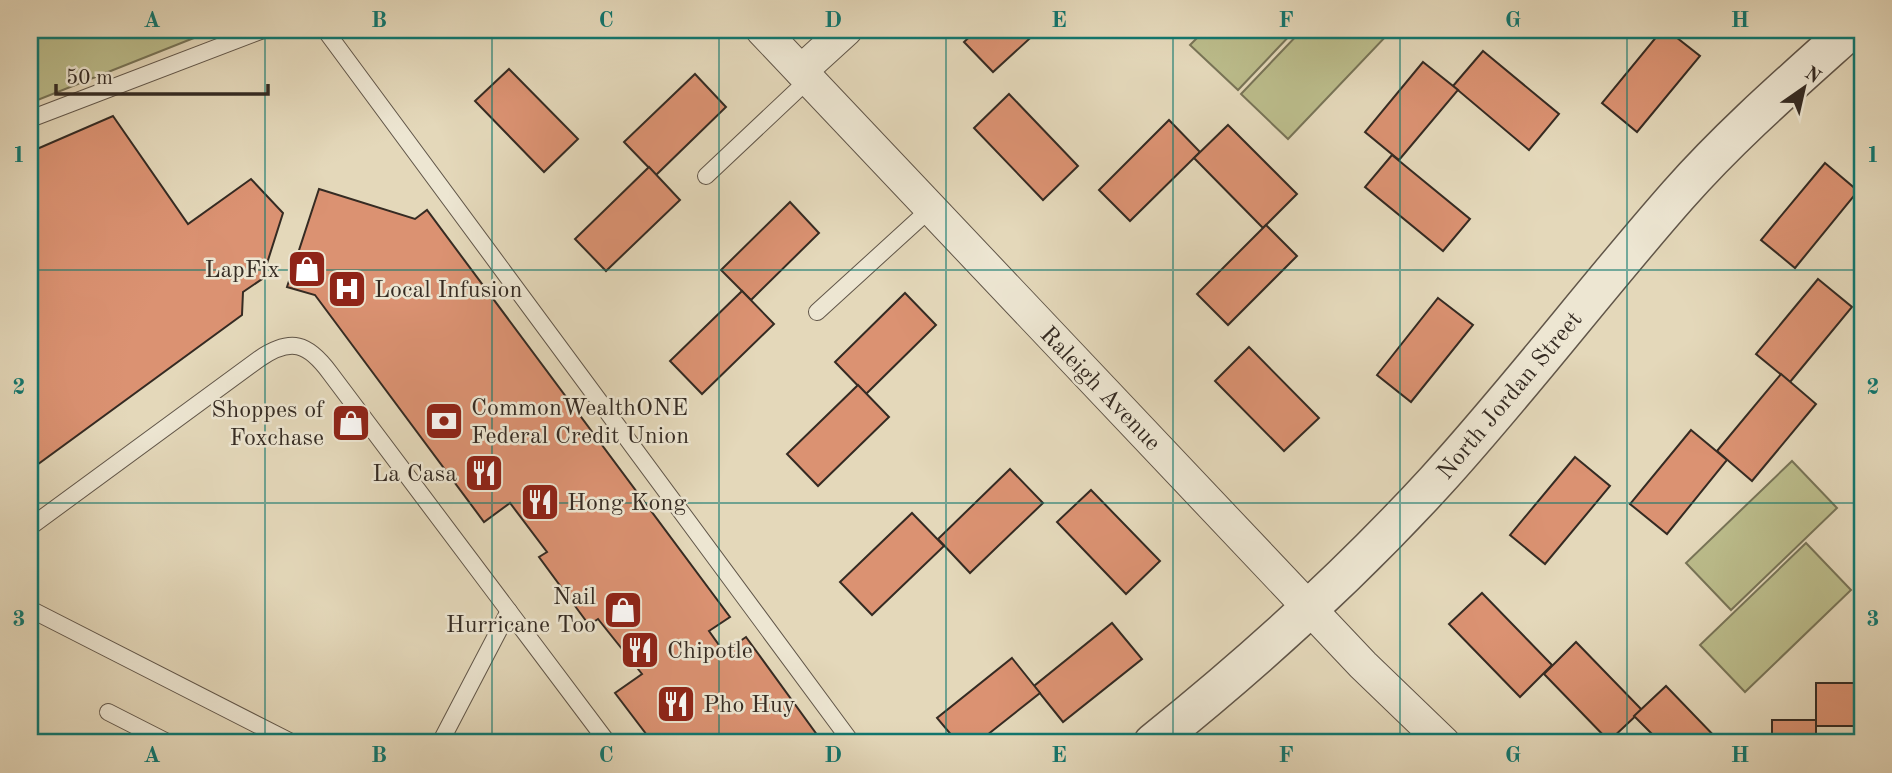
<svg xmlns="http://www.w3.org/2000/svg" width="1892" height="773" viewBox="0 0 1892 773" font-family="'Old Standard TT',serif">
	<style>
		.green { fill: #bbbc8b; stroke: #787457; stroke-width: 2 }
		.building { fill: #db9272; stroke: #352b23; stroke-width: 2 }
		.lines { fill: none; stroke-linecap: round; stroke-linejoin: round }
		.service-casing { stroke: #615649; stroke-width: 18 }
		.minor-casing { stroke: #615649; stroke-width: 34 }
		.tertiary-casing { stroke: #615649; stroke-width: 41 }
		.service { stroke: #ede6d2; stroke-width: 16 }
		.minor { stroke: #ede6d2; stroke-width: 32 }
		.tertiary { stroke: #ede6d2; stroke-width: 38 }
		.grid { fill: none; stroke: #0f766e; stroke-width: 2; stroke-opacity: 0.55 }
		.labels { text-anchor: middle; stroke-width: 5; stroke-linejoin: round; paint-order: stroke }
		.poi-label { font-size: 24px; fill: #352b23; stroke: #ede6d2; text-anchor: start }
		.street-label { font-size: 24px; fill: #352b23; stroke: #ede6d2 }
		.neatline { fill: none; stroke: #0f766e; stroke-width: 2.5 }
		.grid-label { font-size: 23px; text-anchor: middle; font-weight: bold; fill: #0f766e }
	</style>
	<rect width="100%" height="100%" fill="#e4d8ba"/>
	<filter id="stains"><feTurbulence type="fractalNoise" baseFrequency=".00286" numOctaves="4"/><feColorMatrix values="0 0 0 0 .2 0 0 0 0 .09 0 0 0 0 .02 0 0 0 .5 -.17"/></filter>
	<radialGradient id="worn" r=".72"><stop offset=".6" stop-color="#630" stop-opacity="0"/><stop offset="1" stop-color="#630" stop-opacity=".3"/></radialGradient>
	<!-- green -->
	<g class="green">
		<polygon points="30,30 214,30 30,103"/>
		<polygon points="1205,30 1295,30 1238,90 1190,45"/>
		<polygon points="1302,30 1390,32 1288,139 1241,94"/>
		<polygon points="1792,461 1837,508 1731,610 1686,563"/>
		<polygon points="1806,543 1851,590 1745,692 1700,645"/>
	</g>
	<!-- building -->
	<g class="building">
		<polygon points="977,30 1039,30 993,72 964,42"/>
		<polygon points="1662,30 1667,30 1700,56 1637,132 1602,103"/>
		<polygon points="1483,51 1559,114 1529,150 1453,86"/>
		<polygon points="1423,62 1458,90 1399,160 1365,132"/>
		<polygon points="509,69 578,139 544,172 475,101"/>
		<polygon points="695,74 726,107 656,175 624,142"/>
		<polygon points="1009,94 1078,166 1043,200 974,128"/>
		<polygon points="113,116 188,224 251,179 283,213 262,279 243,292 242,315 30,470 30,152"/>
		<polygon points="1169,120 1200,152 1130,221 1099,190"/>
		<polygon points="1228,125 1297,194 1263,228 1194,158"/>
		<polygon points="1392,155 1470,219 1443,251 1365,187"/>
		<polygon points="1825,163 1858,191 1795,268 1761,240"/>
		<polygon points="649,167 680,200 606,271 575,239"/>
		<polygon points="319,189 415,219 427,210 730,617 709,631 724,652 746,637 823,743 653,743 615,693 642,674 598,619 589,625 539,557 547,552 510,503 484,522 315,295 287,287"/>
		<polygon points="790,202 819,233 751,300 721,270"/>
		<polygon points="1266,225 1297,256 1228,325 1197,294"/>
		<polygon points="1818,279 1852,307 1790,382 1756,354"/>
		<polygon points="742,291 774,324 702,394 670,361"/>
		<polygon points="905,293 936,325 866,394 835,362"/>
		<polygon points="1438,298 1473,325 1411,402 1377,375"/>
		<polygon points="1249,347 1319,418 1284,451 1215,381"/>
		<polygon points="1781,374 1816,404 1752,481 1717,451"/>
		<polygon points="858,385 889,417 818,486 787,454"/>
		<polygon points="1691,430 1727,460 1667,534 1630,504"/>
		<polygon points="1575,457 1610,486 1545,564 1510,535"/>
		<polygon points="1010,469 1043,503 970,573 938,539"/>
		<polygon points="1091,490 1160,561 1126,594 1057,522"/>
		<polygon points="912,513 944,546 872,615 840,582"/>
		<polygon points="1482,593 1552,665 1520,697 1449,624"/>
		<polygon points="1112,623 1142,659 1063,722 1034,686"/>
		<polygon points="1576,642 1642,710 1609,741 1544,674"/>
		<polygon points="1012,658 1040,693 977,743 958,743 937,718"/>
		<rect x="1816" y="683" width="46" height="43"/>
		<polygon points="1666,686 1721,743 1661,743 1634,716"/>
		<rect x="1772" y="720" width="44" height="23"/>
	</g>
	<g class="lines">
		<!-- service casing -->
		<g class="service-casing">
			<g id="service">
				<polyline points="325,30 852,743"/>
				<polyline points="30,119 263,30"/>
				<polyline points="706,176 809,79"/>
				<polyline points="817,312 930,209"/>
				<path d="M30 527 259 359C291 337 308 343 330 373L608 743"/>
				<polyline points="30,609 293,743"/>
				<polyline points="108,712 169,743"/>
				<polyline points="440,743 509,611"/>
			</g>
		</g>
		<!-- minor casing -->
		<g class="minor-casing">
			<g id="minor">
				<polyline points="762,30 1363,665 1444,743"/>
				<polyline points="801,71 846,30"/>
			</g>
		</g>
		<!-- tertiary casing -->
		<g class="tertiary-casing">
			<path id="tertiary" d="M1153 743C1254 662 1348 577 1436 481 1520 389 1596 288 1678 195 1731 135 1791 83 1850 30"/>
		</g>
		<!-- service -->
		<use href="#service" class="service"/>
		<!-- minor -->
		<use href="#minor" class="minor"/>
		<!-- tertiary -->
		<use href="#tertiary" class="tertiary"/>
	</g>
	<!-- grid -->
	<path class="grid" d="M265 30V743M492 30V743M719 30V743M946 30V743M1173 30V743M1400 30V743M1627 30V743M30 270H1862M30 503H1862"/>
	<!-- icons -->
	<defs>
		<g id="shop-square" transform="scale(2.0125)"><rect x="-9" y="-9" width="18" height="18" rx="4" fill="#8f2418" stroke="#ede6d2"/><path d="M-5-2.5h2.3a2.7 3.5 0 0 1 5.4 0H5L5.5 6h-11ZM-1.5-2.5h3a1.5 2.3 0 0 0-3 0Z" fill="#fff"/></g>
		<g id="hospital-square" transform="scale(2.0125)"><rect x="-9" y="-9" width="18" height="18" rx="4" fill="#8f2418" stroke="#ede6d2"/><path d="M-5-5h3v3.5h4V-5h3V5h-3V1.5h-4V5h-3Z" fill="#fff"/></g>
		<g id="bank-square" transform="scale(2.0125)"><rect x="-9" y="-9" width="18" height="18" rx="4" fill="#8f2418" stroke="#ede6d2"/><path d="M-6-4H6V4H-6ZM0-2.3a2.3 2.3 0 1 0 0 4.6a2.3 2.3 0 1 0 0-4.6Z" fill="#fff"/></g>
		<g id="restaurant-square" transform="scale(2.0125)"><rect x="-9" y="-9" width="18" height="18" rx="4" fill="#8f2418" stroke="#ede6d2"/><path d="M-5-6h1v4h1v-4h1v4h1v-4h1v5L-1.5 .5V6h-2V.5L-5-1ZM5-6V6H3V1.5H1.5Q1.5-4 5-6Z" fill="#fff"/></g>
	</defs>
	<g fill-rule="evenodd">
		<use href="#shop-square" x="307" y="269"/>
		<use href="#hospital-square" x="347" y="289"/>
		<use href="#bank-square" x="444" y="421"/>
		<use href="#shop-square" x="351" y="423"/>
		<use href="#restaurant-square" x="484" y="473"/>
		<use href="#restaurant-square" x="540" y="502"/>
		<use href="#shop-square" x="623" y="610"/>
		<use href="#restaurant-square" x="640" y="650"/>
		<use href="#restaurant-square" x="676" y="704"/>
	</g>
	<g class="labels">
		<!-- poi labels -->
		<g class="poi-label">
			<text x="280" y="277" text-anchor="end">LapFix</text>
			<text x="374" y="297">Local Infusion</text>
			<text x="471" y="415">CommonWealthONE<tspan x="471" dy="28">Federal Credit Union</tspan></text>
			<text x="324" y="417" text-anchor="end">Shoppes of<tspan x="324" dy="28">Foxchase</tspan></text>
			<text x="457" y="481" text-anchor="end">La Casa</text>
			<text x="567" y="510">Hong Kong</text>
			<text x="596" y="604" text-anchor="end">Nail<tspan x="596" dy="28">Hurricane Too</tspan></text>
			<text x="667" y="658">Chipotle</text>
			<text x="703" y="712">Pho Huy</text>
		</g>
		<!-- street labels -->
		<g class="street-label">
			<text transform="translate(1101 388) rotate(46)" y="8">Raleigh Avenue</text>
			<text transform="translate(1509 395) rotate(-50)" y="8">North Jordan Street</text>
		</g>
	</g>
	<!-- margin -->
	<rect width="1892" height="773" fill="none" stroke="#e4d8ba" stroke-width="77"/>
	<!-- north arrow -->
	<g transform="translate(1804 88) rotate(34)" stroke="#ede6d2" stroke-width="5" paint-order="stroke">
	<path d="M0-5L12 26L0 18L-12 26Z" fill="#352b23"/>
	<text y="-10" font-size="19" font-weight="bold" text-anchor="middle" fill="#352b23">N</text>
	</g>
	<!-- scale -->
	<path d="M56 84v10h212v-10" fill="none" stroke="#352b23" stroke-width="3.5"/>
	<text x="66" y="84" font-size="21" fill="#352b23" stroke="#ede6d2" stroke-width="5" paint-order="stroke">50 m</text>
	<rect x="38" y="38" width="1816" height="696" class="neatline"/>
	<g class="grid-label">
		<text x="152" y="27">A</text>
		<text x="379" y="27">B</text>
		<text x="606" y="27">C</text>
		<text x="833" y="27">D</text>
		<text x="1059" y="27">E</text>
		<text x="1286" y="27">F</text>
		<text x="1513" y="27">G</text>
		<text x="1740" y="27">H</text>
		<text x="19" y="162">1</text>
		<text x="1873" y="162">1</text>
		<text x="19" y="394">2</text>
		<text x="1873" y="394">2</text>
		<text x="19" y="626">3</text>
		<text x="1873" y="626">3</text>
		<text x="152" y="762">A</text>
		<text x="379" y="762">B</text>
		<text x="606" y="762">C</text>
		<text x="833" y="762">D</text>
		<text x="1059" y="762">E</text>
		<text x="1286" y="762">F</text>
		<text x="1513" y="762">G</text>
		<text x="1740" y="762">H</text>
	</g>
	<rect width="100%" height="100%" filter="url(#stains)"/>
	<rect width="100%" height="100%" fill="url(#worn)"/>
</svg>
